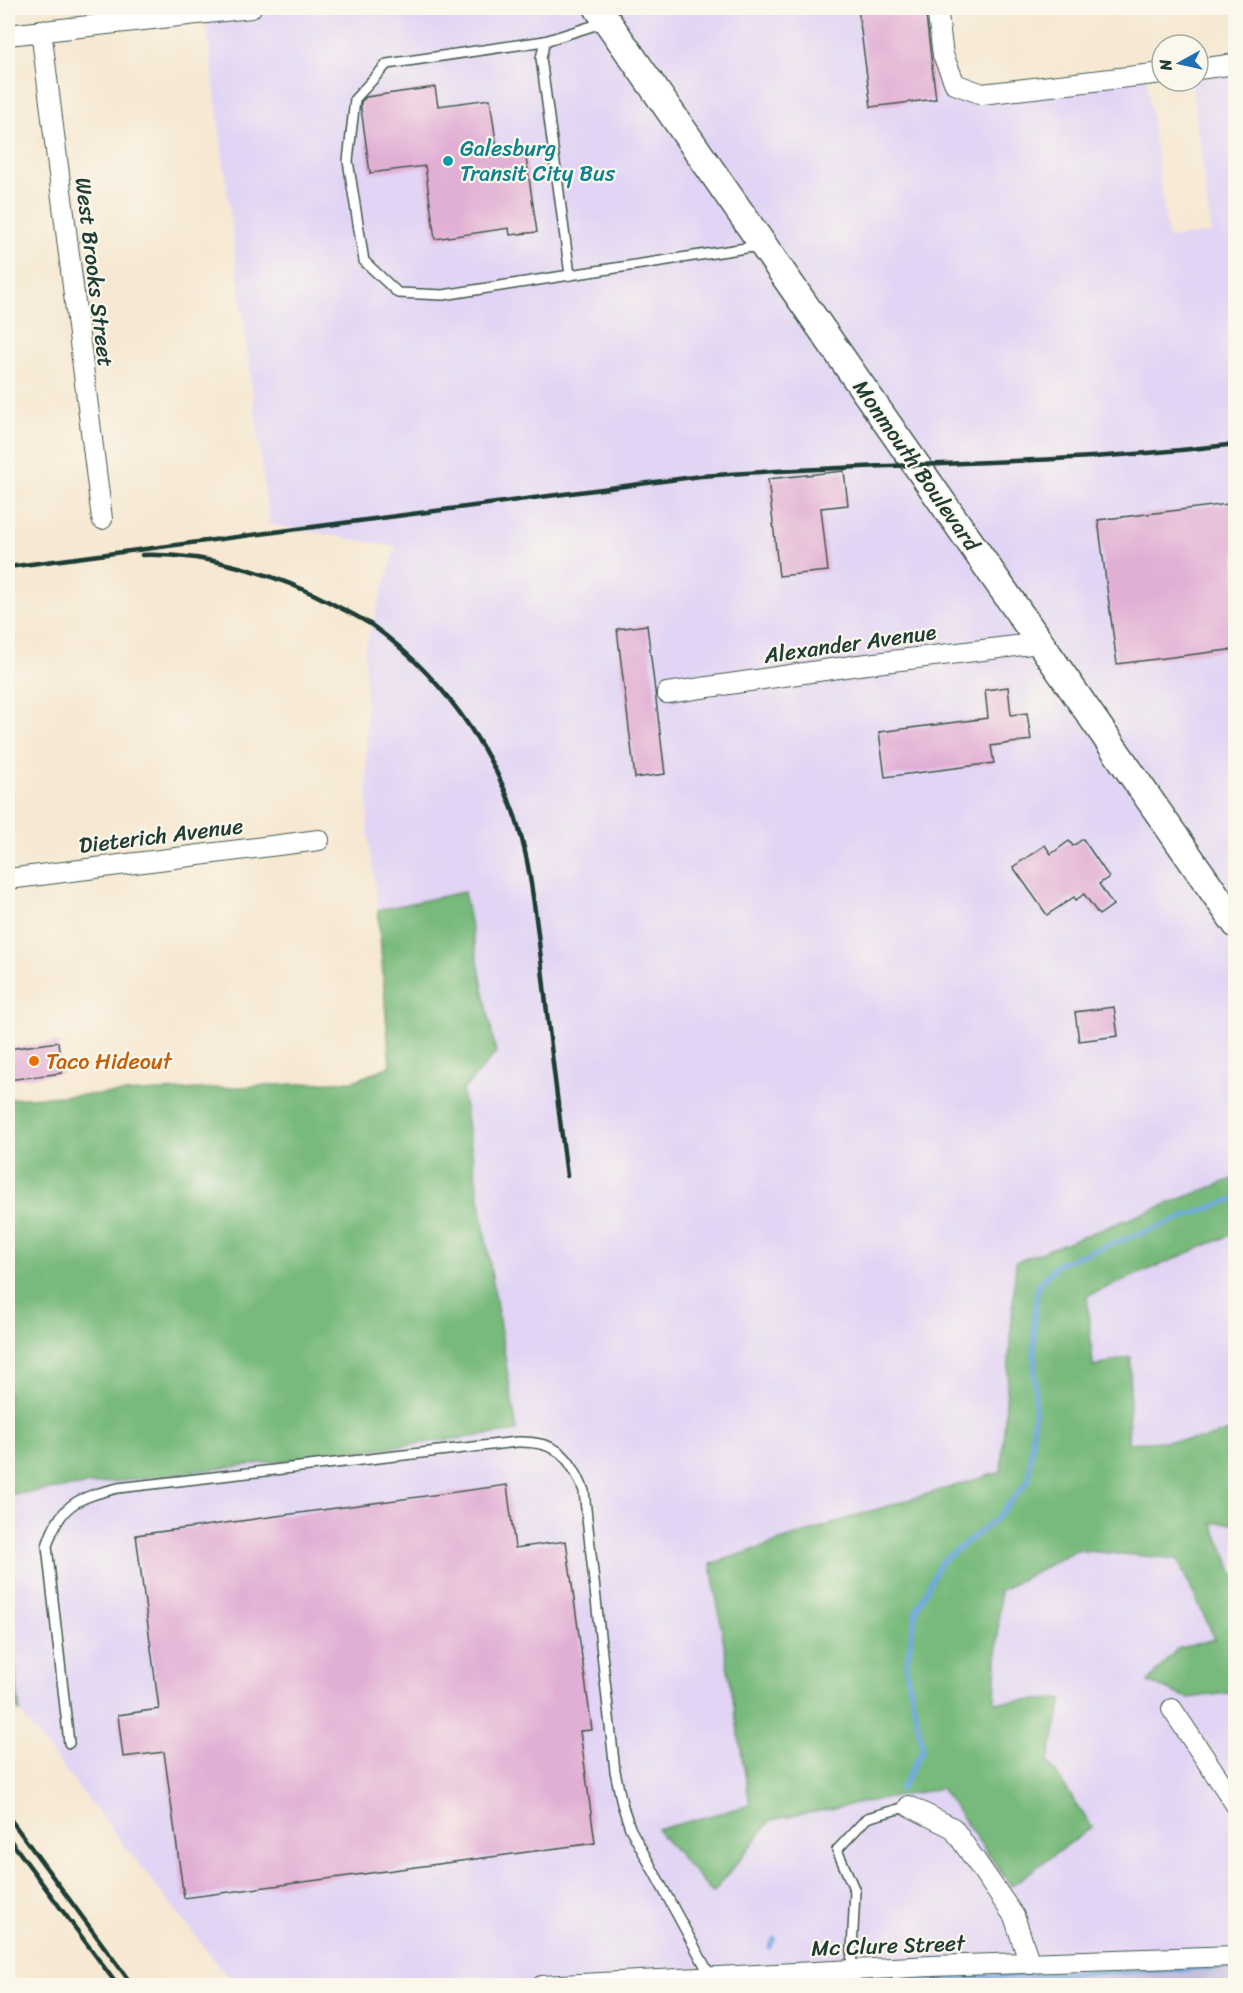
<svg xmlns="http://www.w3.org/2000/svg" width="1243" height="1993" viewBox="0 0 1243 1993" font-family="Sriracha,sans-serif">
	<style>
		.built { fill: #e1d4f4 }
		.industrial { fill: #c5c0db }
		.forest { fill: #78ba7c; stroke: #4c7c58; stroke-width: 1.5 }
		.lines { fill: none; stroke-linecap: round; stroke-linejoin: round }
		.stream { stroke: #70a9df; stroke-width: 5 }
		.building { fill: #e1aed4 }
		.lane-casing { stroke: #3f574c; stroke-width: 12 }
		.street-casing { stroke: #3f574c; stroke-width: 22 }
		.secondary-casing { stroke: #3f574c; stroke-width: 30 }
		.lane { stroke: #fff; stroke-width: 9 }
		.street { stroke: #fff; stroke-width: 20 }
		.secondary { stroke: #fff; stroke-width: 27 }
		.rail { stroke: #1f3d34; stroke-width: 4.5 }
		.culture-dot { fill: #0f9aa8; stroke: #fbf7ec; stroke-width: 2 }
		.food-dot { fill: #e8710a; stroke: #fbf7ec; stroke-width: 2 }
		.labels { text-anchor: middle; stroke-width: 4.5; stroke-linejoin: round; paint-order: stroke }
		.culture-label { font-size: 22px; fill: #0d838f; stroke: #fbf7ec; text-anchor: start }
		.street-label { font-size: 22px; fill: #1f3d34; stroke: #fbf7ec }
		.food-label { font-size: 22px; fill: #c56008; stroke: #fbf7ec; text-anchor: start }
	</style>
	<rect width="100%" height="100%" fill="#fbf7ec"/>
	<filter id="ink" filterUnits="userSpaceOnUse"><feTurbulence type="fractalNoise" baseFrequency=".0167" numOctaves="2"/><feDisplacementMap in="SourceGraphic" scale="12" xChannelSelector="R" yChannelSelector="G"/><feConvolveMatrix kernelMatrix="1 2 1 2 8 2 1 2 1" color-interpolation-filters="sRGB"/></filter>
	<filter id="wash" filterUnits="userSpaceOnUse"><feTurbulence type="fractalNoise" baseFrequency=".008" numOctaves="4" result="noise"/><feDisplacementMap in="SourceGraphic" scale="24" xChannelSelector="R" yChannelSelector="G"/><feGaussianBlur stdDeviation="1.35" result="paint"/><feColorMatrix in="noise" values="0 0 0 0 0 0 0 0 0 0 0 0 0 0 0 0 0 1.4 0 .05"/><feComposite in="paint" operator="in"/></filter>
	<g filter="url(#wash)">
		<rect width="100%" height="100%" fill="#f6e8d2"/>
		<!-- built -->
		<polygon class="built" points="183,8 937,8 955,84 982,94 1146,75 1168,238 1211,233 1191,81 1198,81 1198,69 1235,64 1235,1956 542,1985 234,1985 20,1713 8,1607 8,1495 517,1430 462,1091 378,910 368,832 365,648 396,547 269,524 205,14"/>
		<!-- industrial -->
		<polygon class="industrial" points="1236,1956 1235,1986 542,1986"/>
		<!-- forest -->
		<g class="forest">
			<polygon points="464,892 496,1053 462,1091 517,1431 8,1495 8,1099 354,1081 390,1066 378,910"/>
			<polygon points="1235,1178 1235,1233 1087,1296 1093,1366 1131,1357 1128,1443 1204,1439 1235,1429 1235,1523 1212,1523 1235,1576 1235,1692 1188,1698 1148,1682 1177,1649 1215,1639 1177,1559 1076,1550 1000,1591 995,1702 1063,1699 1048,1762 1092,1827 1011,1886 941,1788 771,1820 713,1893 657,1830 750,1805 711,1564 868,1512 1001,1472 1016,1262"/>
			<polygon points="8,1607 20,1713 8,1690"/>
		</g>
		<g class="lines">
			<!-- stream -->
			<g class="stream">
				<polyline points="901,1789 923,1749 906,1668 916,1611 940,1563 995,1520 1029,1480 1035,1401 1034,1319 1038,1285 1058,1264 1236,1198"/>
				<polyline points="769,1947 774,1939"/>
				<polyline points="886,1981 1236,1967"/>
				<polyline points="820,1986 827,1985"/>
			</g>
		</g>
		<g id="blocks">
			<!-- building -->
			<g class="building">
				<polygon points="858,8 925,8 936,99 871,107"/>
				<polygon points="435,87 438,106 490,99 498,156 525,151 537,232 510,235 509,228 435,239 425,166 370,173 361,108 361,102 366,97"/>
				<polygon points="844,471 848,505 821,508 828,571 779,576 768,479"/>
				<polygon points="1236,503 1236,649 1117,664 1098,520"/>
				<polygon points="647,625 665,774 635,778 617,629"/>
				<polygon points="1008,687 1011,715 1027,713 1031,740 991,746 994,763 885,777 879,732 988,718 985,690"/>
				<polygon points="1083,839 1109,877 1099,884 1113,905 1099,915 1084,894 1076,900 1074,897 1047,915 1013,867 1045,845 1051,854 1069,841 1073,846"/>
				<polygon points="1114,1007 1118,1036 1079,1041 1075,1012"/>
				<polygon points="58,1042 62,1073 8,1080 8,1049"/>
				<polygon points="507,1485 515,1548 566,1541 592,1730 580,1731 595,1843 184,1898 164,1752 123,1757 118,1715 159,1709 136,1535"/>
			</g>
		</g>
	</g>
	<g filter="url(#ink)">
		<use href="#blocks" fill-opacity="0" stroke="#3f574c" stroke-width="1.5"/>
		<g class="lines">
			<!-- lane casing -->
			<g class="lane-casing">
				<g id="lane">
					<polyline points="605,22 545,41 541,58 570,275 759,246"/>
					<polyline points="545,41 387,64 355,99 348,161 364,261 398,293 443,295 570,275"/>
					<path d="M69 1743 47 1546C60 1504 77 1498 118 1488L517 1442C557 1441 570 1456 584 1491L615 1771 622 1804 630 1828 711 1977"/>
					<polyline points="851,1970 855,1891 837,1850 867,1818 909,1806"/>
				</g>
			</g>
			<!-- street casing -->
			<g class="street-casing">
				<g id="street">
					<polyline points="937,8 943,55 955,84 982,94 1162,73"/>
					<polyline points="41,30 102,519"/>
					<polyline points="8,35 251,8"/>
					<polyline points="1198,69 1236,64"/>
					<polyline points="667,693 859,665 1040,643"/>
					<polyline points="8,879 319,840"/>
					<polyline points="1172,1709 1236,1805"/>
					<polyline points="909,1806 953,1828 1014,1916 1030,1964"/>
					<polyline points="542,1986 932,1966 1236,1956"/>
				</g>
			</g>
			<!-- secondary casing -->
			<g class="secondary-casing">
				<polyline id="secondary" points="598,8 1236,924"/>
			</g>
			<!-- lane -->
			<use href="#lane" class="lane"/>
			<!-- street -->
			<use href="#street" class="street"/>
			<!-- secondary -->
			<use href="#secondary" class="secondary"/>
			<!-- rail -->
			<g class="rail">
				<path d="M142 555C207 553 277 574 333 604 346 611 361 618 373 626 447 680 507 766 526 856 535 899 539 943 544 986 551 1049 559 1113 567 1176"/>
				<path d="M8 567 701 476C879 462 1058 466 1236 444"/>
				<polyline points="8,1816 133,1986"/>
				<polyline points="8,1837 118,1986"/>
			</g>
		</g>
	</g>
	<!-- markers -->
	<circle class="culture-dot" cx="448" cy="161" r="6"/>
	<circle class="food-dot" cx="34" cy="1061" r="6"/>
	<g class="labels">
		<!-- culture labels -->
		<g class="culture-label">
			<text x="460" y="156">Galesburg<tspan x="460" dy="25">Transit City Bus</tspan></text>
		</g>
		<!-- street labels -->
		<g class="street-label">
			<text transform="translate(95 272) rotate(83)" y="8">West Brooks Street</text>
			<text transform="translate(917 465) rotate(55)" y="8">Monmouth Boulevard</text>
			<text transform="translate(850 643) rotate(-8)" y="8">Alexander Avenue</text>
			<text transform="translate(161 835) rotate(-7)" y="8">Dieterich Avenue</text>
			<text transform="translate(888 1945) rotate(-2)" y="8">Mc Clure Street</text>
		</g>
		<!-- food labels -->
		<g class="food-label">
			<text x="46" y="1069">Taco Hideout</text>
		</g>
	</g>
	<!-- margin -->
	<rect width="1243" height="1993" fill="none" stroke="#fbf7ec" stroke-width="30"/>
	<!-- north arrow -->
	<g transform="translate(1180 63) rotate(262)"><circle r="28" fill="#fbf7ec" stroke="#a3ada2" stroke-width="1.5"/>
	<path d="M0-4.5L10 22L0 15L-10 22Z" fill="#1f6fb2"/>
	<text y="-9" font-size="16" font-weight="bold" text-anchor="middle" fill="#1f3d34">N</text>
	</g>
</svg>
